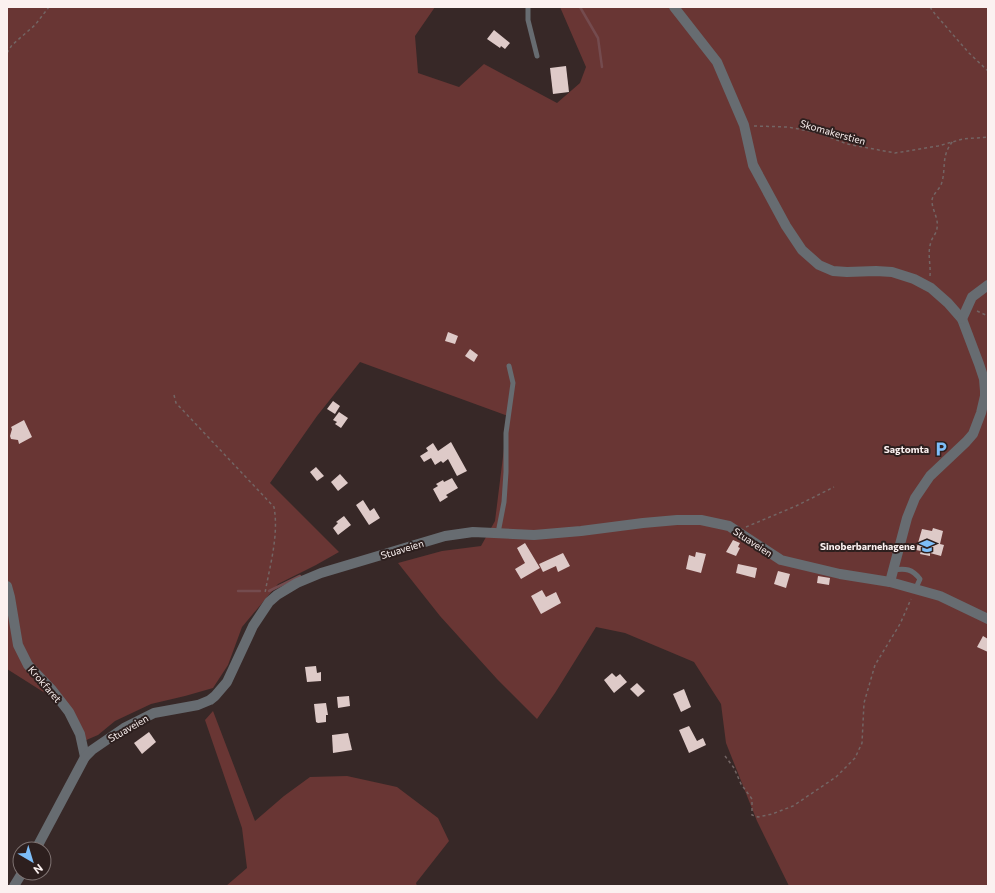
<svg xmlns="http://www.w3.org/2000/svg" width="995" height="893" viewBox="0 0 995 893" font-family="Commissioner,sans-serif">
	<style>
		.green { fill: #693634 }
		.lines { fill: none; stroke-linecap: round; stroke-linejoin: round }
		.stream { stroke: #744b4e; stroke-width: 2.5 }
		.building { fill: #decac8 }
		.path { stroke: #736564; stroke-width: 1.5; stroke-dasharray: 3 3; stroke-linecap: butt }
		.service { stroke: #676c71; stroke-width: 5 }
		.minor { stroke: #676c71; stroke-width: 10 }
		.labels { text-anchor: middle; stroke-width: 4; stroke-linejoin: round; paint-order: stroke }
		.street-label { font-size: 10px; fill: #fbf1f0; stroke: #2d1f1e }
		.poi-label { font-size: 10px; font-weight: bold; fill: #fbf1f0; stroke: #2d1f1e; text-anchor: end }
	</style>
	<rect width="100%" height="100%" fill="#372827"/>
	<!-- green -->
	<g class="green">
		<polygon points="7,7 435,7 415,36 418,73 459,87 484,64 557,103 580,83 586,67 560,7 988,7 988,886 789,886 757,821 726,743 721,704 694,662 625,633 596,627 555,693 537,719 497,679 440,616 398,563 442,551 481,546 495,521 508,416 360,362 317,416 270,483 339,552 316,565 278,584 242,627 228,665 213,688 185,696 151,704 115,721 98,735 84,741 56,700 7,669"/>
		<polygon points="213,711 255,821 284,796 310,777 347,776 397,787 438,818 449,841 416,883 417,886 226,886 247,868 242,828 205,720"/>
	</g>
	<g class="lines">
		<!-- stream -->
		<g class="stream">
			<polyline points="580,7 598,38 602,67"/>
			<polyline points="238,591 260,591"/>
			<polyline points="269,591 300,576"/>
		</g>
	</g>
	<!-- building -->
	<g class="building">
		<polygon points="494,30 510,43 505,49 501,46 500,48 487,39"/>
		<polygon points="566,66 569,92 553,94 550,68"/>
		<polygon points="448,332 458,336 455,344 445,341"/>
		<polygon points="470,349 478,355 474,362 465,356"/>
		<polygon points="333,401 340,406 335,414 327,409"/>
		<polygon points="339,412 348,418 341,428 335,424 337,422 333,420"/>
		<polygon points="24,420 32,437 19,444 18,440 11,439 10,436 12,429 11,427"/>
		<polygon points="451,442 467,471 457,476 448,459 443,463 441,461 435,465 431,458 424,462 420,456 428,451 426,448 433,443 438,451"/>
		<polygon points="316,467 324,476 317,481 310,472"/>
		<polygon points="340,474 348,483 338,491 331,482"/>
		<polygon points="452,478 458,488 446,495 448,497 440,502 433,489 438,486 436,484 443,480 444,482"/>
		<polygon points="363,500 370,511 374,508 380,518 369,525 356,505"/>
		<polygon points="344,516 351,525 338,535 333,528 338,523 336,522"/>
		<polygon points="933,528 943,531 940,544 944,545 941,556 930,553 930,556 920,554 921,551 916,550 922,529 932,531"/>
		<polygon points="733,540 740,543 738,547 740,548 736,556 726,552"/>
		<polygon points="525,543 540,568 521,579 515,569 525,563 517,548"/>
		<polygon points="696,552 706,554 701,573 686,569 689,555 695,557"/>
		<polygon points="563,553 570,566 558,572 556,566 543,572 539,564"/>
		<polygon points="738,564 757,568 755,578 736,573"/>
		<polygon points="778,571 790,574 786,588 774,584"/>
		<polygon points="818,576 830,578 829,585 817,583"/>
		<polygon points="542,590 546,597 556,592 561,603 541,614 531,596"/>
		<polygon points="983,636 988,639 988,652 977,647"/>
		<polygon points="316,666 317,673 321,672 321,681 307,682 305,667"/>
		<polygon points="612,673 616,677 620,674 627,682 614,693 604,680"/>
		<polygon points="637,683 645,691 638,697 630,689"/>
		<polygon points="684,689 691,707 681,712 673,694"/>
		<polygon points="349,696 350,706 338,708 337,697"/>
		<polygon points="326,703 328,715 326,715 326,722 318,723 316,722 314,704"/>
		<polygon points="689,726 697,741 703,738 706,745 689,753 679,730"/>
		<polygon points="149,732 156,742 142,754 134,743"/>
		<polygon points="348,733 352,750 333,753 332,735"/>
	</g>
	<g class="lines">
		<!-- path -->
		<g class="path">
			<polyline points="930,7 935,14 969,53 988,71"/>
			<polyline points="7,53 12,45 35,25 49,7"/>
			<polyline points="754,126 788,127 819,133 847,144 895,153 938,146 963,139 988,137"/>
			<path d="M930 276C931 265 927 253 931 242 932 237 937 233 937 228 939 219 932 210 932 201 932 195 938 191 941 185 947 168 940 157 953 141"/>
			<polyline points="977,311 988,316"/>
			<path d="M174 395 176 403 274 507C279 535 270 565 265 593"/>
			<polyline points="746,527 796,506 834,487"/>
			<polyline points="725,756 734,768 741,784 752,799 752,815 758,817 772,814 793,806 836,777 855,758 862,743 864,703 875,665 900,624 911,599"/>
		</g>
		<!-- service -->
		<g class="service">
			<polyline points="528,7 528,20 537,56"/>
			<polyline points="498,533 504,502 506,472 506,433 513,383 509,366"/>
			<path d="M893 570C906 568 912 569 920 579L915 590"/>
		</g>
		<!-- minor -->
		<g class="minor">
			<polyline points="674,7 717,62 744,125 753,165 786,226 802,250 819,265 833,271 847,272 876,271 892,272 914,279 931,288 948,303 962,319 979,364 984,379 985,391 985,396 981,413 973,434 966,442 930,476 915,498 907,518 890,582"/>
			<polyline points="962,319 972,297 988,285"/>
			<polyline points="7,586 10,597 18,645 28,665 52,690 69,712 80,734 85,757"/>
			<polyline points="36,849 85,757 92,750 124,728 154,713 198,705 210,700 215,696 227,682 253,626 269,602 277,595 297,583 321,573 445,536 473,532 534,535 581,531 643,523 677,520 701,520 729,526 781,560 840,574 890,582 940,596 988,619"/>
			<polyline points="14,886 22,873"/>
		</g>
	</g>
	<!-- icons -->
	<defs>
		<g id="parking-bare" transform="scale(1.2)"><path d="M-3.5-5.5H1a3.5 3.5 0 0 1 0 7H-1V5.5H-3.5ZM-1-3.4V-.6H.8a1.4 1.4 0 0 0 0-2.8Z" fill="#7dbef9" stroke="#2d1f1e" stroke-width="2.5" paint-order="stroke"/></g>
		<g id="school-bare" transform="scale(1.2)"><path d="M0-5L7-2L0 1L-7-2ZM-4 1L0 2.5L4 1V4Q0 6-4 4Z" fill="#7dbef9" stroke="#2d1f1e" stroke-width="2.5" paint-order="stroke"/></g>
	</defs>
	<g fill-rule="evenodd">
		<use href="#parking-bare" x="941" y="449"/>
		<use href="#school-bare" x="927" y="546"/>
	</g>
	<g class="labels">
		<!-- street labels -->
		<g class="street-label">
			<text transform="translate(833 132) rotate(16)" y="4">Skomakerstien</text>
			<text transform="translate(753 542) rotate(33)" y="4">Stuaveien</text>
			<text transform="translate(402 549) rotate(-17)" y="4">Stuaveien</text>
			<text transform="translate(45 684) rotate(49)" y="4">Krokfaret</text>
			<text transform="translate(128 728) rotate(-30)" y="4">Stuaveien</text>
		</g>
		<!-- poi labels -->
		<g class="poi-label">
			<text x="929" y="453">Sagtomta</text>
			<text x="915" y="550">Sinoberbarnehagene</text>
		</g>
	</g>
	<!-- border -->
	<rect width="995" height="893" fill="none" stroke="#fbf1f0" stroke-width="16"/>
	<!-- north arrow -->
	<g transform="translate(32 861) rotate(142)"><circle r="19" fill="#2d1f1e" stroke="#7f7372"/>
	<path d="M0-3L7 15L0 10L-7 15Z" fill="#7dbef9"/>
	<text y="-6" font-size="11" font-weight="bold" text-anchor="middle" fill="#fbf1f0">N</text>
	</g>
</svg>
